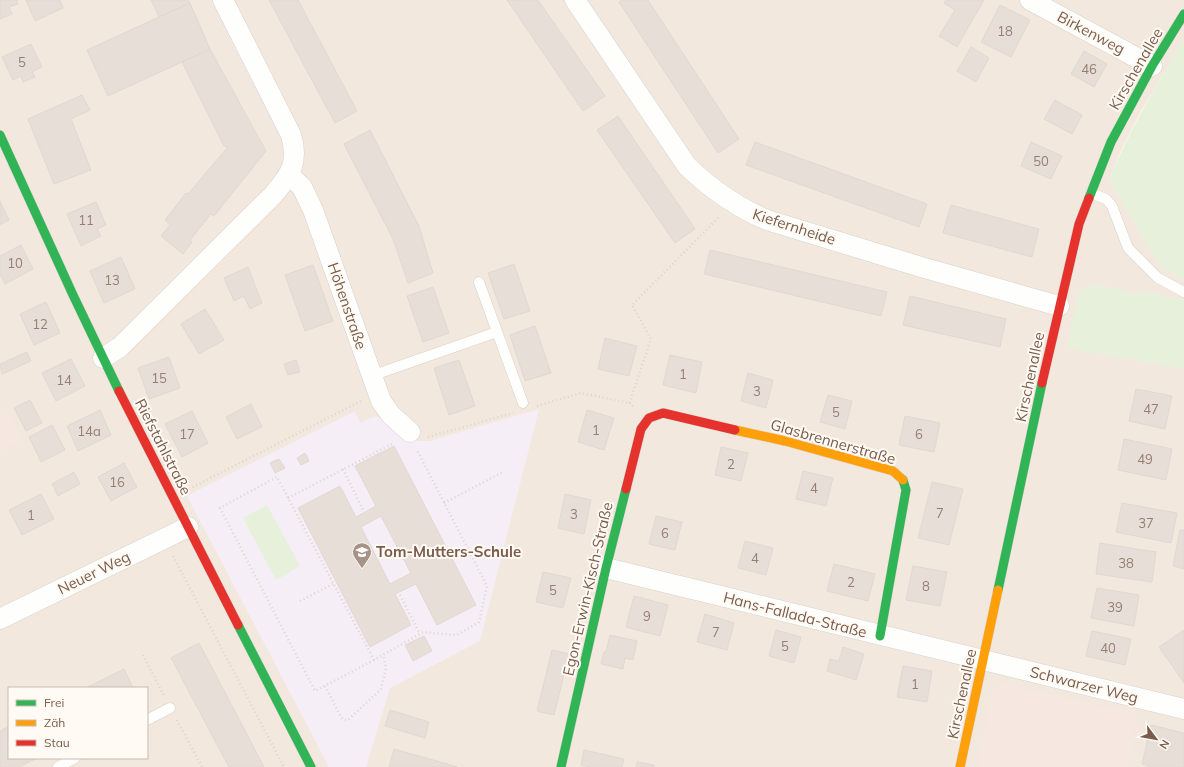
<svg xmlns="http://www.w3.org/2000/svg" width="1184" height="767" viewBox="0 0 1184 767" font-family="Mulish,sans-serif">
	<style>
		.residential { fill: #f2e8de; fill-rule: evenodd }
		.commercial { fill: #f6e8e1 }
		.education { fill: #f6eef6 }
		.green { fill: #e7f0db }
		.building { fill: #e6ded7; stroke: #e2d8d2; fill-rule: evenodd }
		.lines { fill: none; stroke-linecap: round; stroke-linejoin: round }
		.lane-casing { stroke: #d7d1cb; stroke-width: 11 }
		.street-casing { stroke: #d7d1cb; stroke-width: 21 }
		.fast-casing { stroke: #d9d2cb; stroke-width: 10 }
		.slow-casing { stroke: #d9d2cb; stroke-width: 10 }
		.jam-casing { stroke: #d9d2cb; stroke-width: 10 }
		.path { stroke: #dcd5d0; stroke-width: 2.5; stroke-dasharray: 1 3; stroke-linecap: butt }
		.lane { stroke: #fefefd; stroke-width: 10 }
		.street { stroke: #fefefd; stroke-width: 20 }
		.fast { stroke: #30b455; stroke-width: 9 }
		.slow { stroke: #ff9f0a; stroke-width: 9 }
		.jam { stroke: #e5322d; stroke-width: 9 }
		.labels { text-anchor: middle; stroke-width: 4; stroke-linejoin: round; paint-order: stroke }
		.number-label { font-size: 13px; fill: #977e72 }
		.street-label { font-size: 15px; fill: #7a5c4d; stroke: #fffaf3 }
		.poi-label { font-size: 15px; font-weight: bold; fill: #7a5c4d; stroke: #fffaf3; text-anchor: start }
	</style>
	<rect width="100%" height="100%" fill="#f9f5f0"/>
	<!-- residential -->
	<path class="residential" d="M0 0H1184V40L1141 111 1121 150 1109 180 1161 267 1184 280V767H0ZM9 688H147V758H9Z"/>
	<!-- commercial -->
	<g class="commercial">
		<polygon points="0,411 13,420 22,441 0,451"/>
		<polygon points="1006,685 1137,715 1127,767 977,767 993,691"/>
	</g>
	<!-- education -->
	<polygon class="education" points="539,409 480,641 390,688 366,767 329,767 187,496 355,411 360,423 376,416 417,441 429,441"/>
	<!-- green -->
	<g class="green">
		<path d="M1184 40V280L1161 267 1109 180C1129 131 1156 86 1184 40Z"/>
		<polygon points="1095,284 1134,293 1149,292 1184,300 1184,369 1067,348 1078,294 1086,287"/>
		<polygon points="267,505 300,566 276,580 243,518"/>
	</g>
	<!-- building -->
	<g class="building">
		<polygon points="0,0 17,0 18,4 9,7 12,14 0,19"/>
		<polygon points="26,0 60,0 63,8 35,21"/>
		<polygon points="151,0 188,0 190,3 159,17"/>
		<polygon points="269,0 298,0 357,111 335,123"/>
		<polygon points="507,0 538,0 605,96 583,111"/>
		<polygon points="622,0 648,0 739,139 718,153 619,2"/>
		<polygon points="946,0 984,0 957,47 939,36 955,10 944,3"/>
		<polygon points="190,3 210,49 108,96 87,50"/>
		<polygon points="1000,5 1030,20 1011,57 981,42"/>
		<polygon points="31,44 42,67 32,72 35,77 23,82 21,76 13,80 2,57"/>
		<polygon points="971,47 989,58 976,82 957,71"/>
		<polygon points="210,49 266,151 214,216 211,214 190,240 192,242 183,254 161,236 170,225 165,220 186,193 188,194 228,147 224,146 182,62"/>
		<polygon points="1084,51 1107,64 1094,87 1071,74"/>
		<polygon points="82,95 90,110 71,119 91,170 54,184 28,119"/>
		<polygon points="1055,100 1082,115 1072,134 1044,119"/>
		<polygon points="618,116 695,229 675,243 597,130"/>
		<polygon points="370,130 419,226 433,273 408,283 393,239 344,144"/>
		<polygon points="755,142 927,204 919,227 746,165"/>
		<polygon points="1031,142 1062,156 1051,179 1021,166"/>
		<polygon points="0,201 9,220 0,225"/>
		<polygon points="96,202 106,225 97,229 101,236 81,246 67,214"/>
		<polygon points="951,205 1039,229 1032,257 943,233"/>
		<polygon points="21,245 33,269 5,284 0,274 0,256"/>
		<polygon points="710,250 887,292 881,316 704,274"/>
		<polygon points="121,257 135,289 104,303 90,271"/>
		<polygon points="514,264 530,311 504,319 488,273"/>
		<polygon points="313,265 333,321 305,331 285,275"/>
		<polygon points="248,267 262,303 250,309 244,296 234,301 224,278"/>
		<polygon points="433,287 449,333 423,342 407,296"/>
		<polygon points="910,296 1006,319 1000,347 903,325"/>
		<polygon points="46,302 60,333 34,345 20,314"/>
		<polygon points="205,309 224,340 199,354 181,324"/>
		<polygon points="535,326 551,373 525,381 510,335"/>
		<polygon points="605,338 637,346 629,376 598,369"/>
		<polygon points="27,352 31,361 2,374 0,364"/>
		<polygon points="670,355 702,362 696,393 663,385"/>
		<polygon points="169,357 180,388 149,399 138,368"/>
		<polygon points="71,359 85,386 56,401 42,373"/>
		<polygon points="296,360 300,372 288,375 284,364"/>
		<polygon points="459,360 475,406 449,415 434,368"/>
		<polygon points="748,373 773,380 766,408 741,401"/>
		<polygon points="1136,389 1172,396 1165,429 1129,421"/>
		<polygon points="828,395 852,401 845,429 820,422"/>
		<polygon points="30,400 42,423 26,431 14,408"/>
		<polygon points="251,404 262,427 237,439 226,417"/>
		<polygon points="100,410 111,435 78,451 67,426"/>
		<polygon points="587,410 614,418 604,450 578,442"/>
		<polygon points="192,411 208,443 182,457 165,424"/>
		<polygon points="905,416 940,423 934,452 899,445"/>
		<polygon points="52,425 65,450 41,462 29,437"/>
		<polygon points="1124,439 1172,449 1166,480 1118,470"/>
		<path d="M394 446 476 605 437 625 416 584 395 594 411 625 370 647 298 508 340 486 356 517 376 506 355 466ZM381 516 411 573 390 584 361 527Z"/>
		<polygon points="721,447 748,453 741,481 715,475"/>
		<polygon points="305,453 309,461 301,465 297,458"/>
		<polygon points="279,459 285,468 275,473 270,463"/>
		<polygon points="124,463 137,487 111,501 98,477"/>
		<polygon points="803,471 833,478 826,506 796,499"/>
		<polygon points="74,472 80,484 58,496 52,484"/>
		<polygon points="932,482 963,489 949,545 918,538"/>
		<polygon points="41,494 54,519 22,535 9,510"/>
		<polygon points="565,494 591,500 584,534 558,528"/>
		<polygon points="1122,503 1177,513 1171,543 1116,532"/>
		<polygon points="656,516 682,522 675,550 649,544"/>
		<polygon points="1180,530 1184,530 1184,569 1173,566"/>
		<polygon points="745,541 773,548 766,575 738,568"/>
		<polygon points="1100,543 1156,552 1152,582 1096,574"/>
		<polygon points="834,564 875,574 868,601 827,591"/>
		<polygon points="913,566 947,572 940,606 906,600"/>
		<polygon points="543,572 571,578 563,608 536,602"/>
		<polygon points="1097,588 1139,595 1134,626 1091,618"/>
		<polygon points="634,596 668,605 660,636 626,627"/>
		<polygon points="705,614 734,623 727,650 697,642"/>
		<polygon points="776,630 801,637 794,663 769,656"/>
		<polygon points="1184,630 1184,683 1159,647"/>
		<polygon points="1092,631 1131,639 1125,665 1086,656"/>
		<polygon points="610,635 637,641 633,660 625,658 623,669 601,664 604,652 606,652"/>
		<polygon points="424,636 432,651 413,661 405,645"/>
		<polygon points="199,643 208,660 264,767 229,767 171,658"/>
		<polygon points="843,647 864,654 856,680 827,671 830,659 839,661"/>
		<polygon points="552,650 569,654 554,715 537,711"/>
		<polygon points="903,666 932,671 927,702 897,697"/>
		<polygon points="124,669 133,688 86,688"/>
		<polygon points="390,710 429,722 425,738 385,726"/>
		<polygon points="1151,725 1184,733 1184,767 1153,767 1142,764"/>
		<polygon points="9,726 9,758 37,758 19,767 0,767 0,731"/>
		<polygon points="394,749 458,767 389,767"/>
		<polygon points="584,750 624,759 622,767 590,767 581,765"/>
		<polygon points="637,762 654,765 654,767 636,767"/>
	</g>
	<g class="lines">
		<!-- lane casing -->
		<g class="lane-casing">
			<g id="lane">
				<polyline points="1091,193 1106,199 1112,206 1128,248 1158,278 1184,292"/>
				<polyline points="479,282 523,403"/>
				<polyline points="371,376 497,332"/>
				<polyline points="147,720 170,708"/>
				<polyline points="58,767 75,758"/>
			</g>
		</g>
		<!-- street casing -->
		<g class="street-casing">
			<g id="street">
				<path d="M575 0 687 166C711 189 736 207 767 220L921 267 1059 306"/>
				<polyline points="1030,0 1152,66"/>
				<polyline points="289,175 302,187 313,210 381,401 391,415 410,432"/>
				<path d="M103 358 120 347 273 195C291 174 299 163 291 135L223 0"/>
				<polyline points="606,568 1184,709"/>
				<polyline points="0,619 188,527"/>
			</g>
		</g>
		<!-- fast casing -->
		<g class="fast-casing">
			<g id="fast">
				<polyline points="0,135 73,295 119,391"/>
				<polyline points="1089,198 1111,142 1152,66 1184,14"/>
				<polyline points="998,590 1042,383"/>
				<polyline points="238,625 311,767"/>
				<polyline points="880,636 906,490 903,480"/>
				<polyline points="561,767 606,568 626,489"/>
			</g>
		</g>
		<!-- slow casing -->
		<g class="slow-casing">
			<g id="slow">
				<polyline points="735,430 785,441 893,471 903,480"/>
				<polyline points="960,767 998,590"/>
			</g>
		</g>
		<!-- jam casing -->
		<g class="jam-casing">
			<g id="jam">
				<polyline points="1042,383 1079,224 1089,198"/>
				<polyline points="119,391 238,625"/>
				<polyline points="626,489 641,429 649,418 663,413 735,430"/>
			</g>
		</g>
		<!-- path -->
		<g class="path">
			<polyline points="537,406 581,393 630,403"/>
			<polyline points="633,406 630,403 632,395 651,339 632,305 720,216"/>
			<polyline points="428,437 513,413"/>
			<polyline points="343,469 363,510"/>
			<polyline points="189,489 361,401"/>
			<polyline points="288,498 394,443"/>
			<polyline points="444,503 503,472"/>
			<polyline points="173,556 284,767"/>
			<polyline points="400,595 420,634"/>
			<polyline points="300,601 333,584"/>
			<polyline points="143,655 164,696"/>
			<polyline points="374,660 315,691 220,508 277,477 374,660 423,632 457,635 479,622 487,586 417,450"/>
			<polyline points="325,686 341,717 344,720 348,720 381,689 386,668 383,654"/>
			<polyline points="177,720 202,767"/>
		</g>
		<!-- lane -->
		<use href="#lane" class="lane"/>
		<!-- street -->
		<use href="#street" class="street"/>
		<!-- fast -->
		<use href="#fast" class="fast"/>
		<!-- slow -->
		<use href="#slow" class="slow"/>
		<!-- jam -->
		<use href="#jam" class="jam"/>
	</g>
	<!-- icons -->
	<defs>
		<g id="school-pin" transform="scale(1)"><path d="M0 17L-7.5 6A9.5 9.5 0 1 1 7.5 6Z" fill="#a69286" stroke="#fffaf3"/><path d="M0-5L7-2L0 1L-7-2ZM-4 1L0 2.5L4 1V4Q0 6-4 4Z" fill="#fff"/></g>
	</defs>
	<g fill-rule="evenodd">
		<use href="#school-pin" x="362" y="552"/>
	</g>
	<g class="labels">
		<!-- number labels -->
		<g class="number-label">
			<text x="1005" y="36">18</text>
			<text x="22" y="67">5</text>
			<text x="1089" y="74">46</text>
			<text x="1041" y="166">50</text>
			<text x="86" y="225">11</text>
			<text x="15" y="268">10</text>
			<text x="112" y="285">13</text>
			<text x="40" y="329">12</text>
			<text x="683" y="379">1</text>
			<text x="159" y="383">15</text>
			<text x="64" y="385">14</text>
			<text x="757" y="396">3</text>
			<text x="1151" y="414">47</text>
			<text x="836" y="417">5</text>
			<text x="596" y="435">1</text>
			<text x="89" y="436">14a</text>
			<text x="187" y="439">17</text>
			<text x="919" y="439">6</text>
			<text x="1145" y="464">49</text>
			<text x="731" y="469">2</text>
			<text x="117" y="487">16</text>
			<text x="814" y="493">4</text>
			<text x="940" y="518">7</text>
			<text x="574" y="519">3</text>
			<text x="31" y="520">1</text>
			<text x="1146" y="528">37</text>
			<text x="665" y="538">6</text>
			<text x="755" y="563">4</text>
			<text x="1126" y="568">38</text>
			<text x="851" y="587">2</text>
			<text x="926" y="591">8</text>
			<text x="553" y="595">5</text>
			<text x="1115" y="612">39</text>
			<text x="647" y="621">9</text>
			<text x="716" y="637">7</text>
			<text x="785" y="651">5</text>
			<text x="1108" y="653">40</text>
			<text x="915" y="689">1</text>
		</g>
		<!-- street labels -->
		<g class="street-label">
			<text transform="translate(1091 33) rotate(28)" y="5">Birkenweg</text>
			<text transform="translate(1136 69) rotate(-60)" y="5">Kirschenallee</text>
			<text transform="translate(794 227) rotate(18)" y="5">Kiefernheide</text>
			<text transform="translate(347 306) rotate(71)" y="5">Höhenstraße</text>
			<text transform="translate(1030 377) rotate(-78)" y="5">Kirschenallee</text>
			<text transform="translate(833 442) rotate(16)" y="5">Glasbrennerstraße</text>
			<text transform="translate(163 447) rotate(63)" y="5">Riefstahlstraße</text>
			<text transform="translate(94 573) rotate(-26)" y="5">Neuer Weg</text>
			<text transform="translate(588 589) rotate(-77)" y="5">Egon-Erwin-Kisch-Straße</text>
			<text transform="translate(795 615) rotate(14)" y="5">Hans-Fallada-Straße</text>
			<text transform="translate(1084 685) rotate(14)" y="5">Schwarzer Weg</text>
			<text transform="translate(962 694) rotate(-78)" y="5">Kirschenallee</text>
		</g>
		<!-- poi labels -->
		<g class="poi-label">
			<text x="376" y="557">Tom-Mutters-Schule</text>
		</g>
	</g>
	<!-- legend -->
	<rect x="8" y="687" width="140" height="72" fill="#fffaf3" stroke="#cabbb1"/>
	<rect x="16" y="700" width="20" height="6" fill="#30b455" stroke="#cabbb1"/>
	<text x="44" y="707" font-size="12" fill="#7a5c4d">Frei</text>
	<rect x="16" y="720" width="20" height="6" fill="#ff9f0a" stroke="#cabbb1"/>
	<text x="44" y="727" font-size="12" fill="#7a5c4d">Zäh</text>
	<rect x="16" y="740" width="20" height="6" fill="#e5322d" stroke="#cabbb1"/>
	<text x="44" y="747" font-size="12" fill="#7a5c4d">Stau</text>
	<!-- north arrow -->
	<g transform="translate(1156 739) rotate(122)" stroke="#fffaf3" stroke-width="3" paint-order="stroke">
	<path d="M0-3L7 15L0 10L-7 15Z" fill="#7a5c4d"/>
	<text y="-6" font-size="11" font-weight="bold" text-anchor="middle" fill="#7a5c4d">N</text>
	</g>
</svg>
